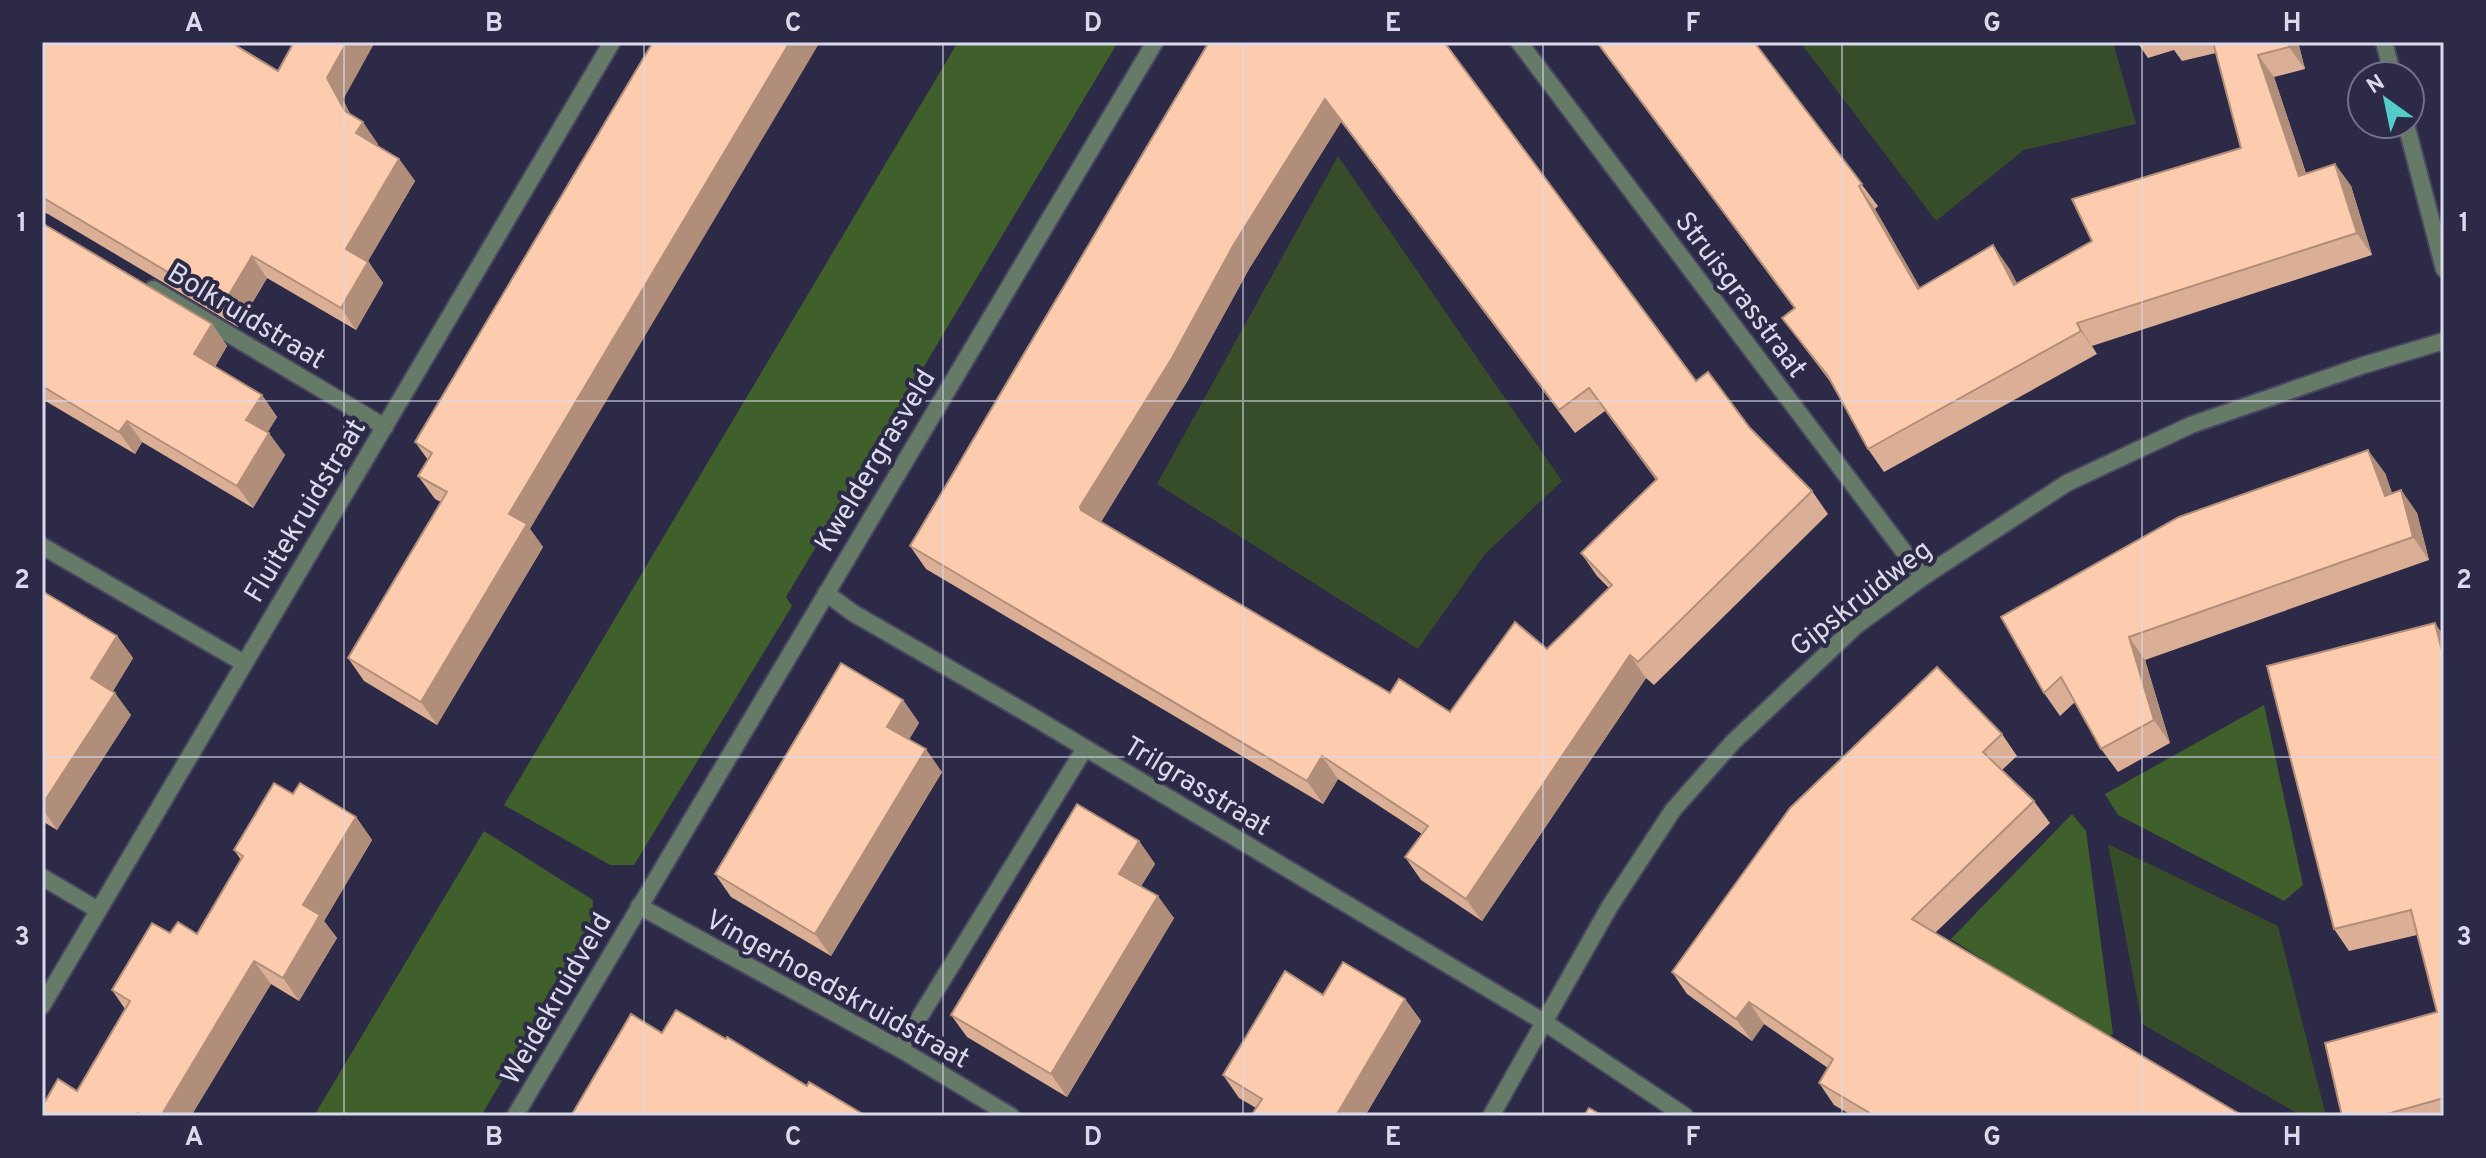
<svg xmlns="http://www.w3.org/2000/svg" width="2486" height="1158" viewBox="0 0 2486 1158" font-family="Overpass,sans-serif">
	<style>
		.green { fill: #374c29 }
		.forest { fill: #40602b }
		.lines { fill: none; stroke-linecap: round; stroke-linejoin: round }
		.pedestrian-casing { stroke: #484661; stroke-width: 20 }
		.minor-casing { stroke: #484661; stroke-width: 20 }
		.pedestrian { stroke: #667b67; stroke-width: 16 }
		.minor { stroke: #667b67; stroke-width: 16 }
		.wall { fill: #daaf95; fill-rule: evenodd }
		.shaded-wall { fill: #b18e79 }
		.building { fill: #fdcbad; stroke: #b18e79; stroke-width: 2; fill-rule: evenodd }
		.grid { fill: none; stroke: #dadaec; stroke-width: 2; stroke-opacity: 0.55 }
		.labels { text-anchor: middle; stroke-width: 8; stroke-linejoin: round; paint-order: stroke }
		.street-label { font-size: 28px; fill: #dadaec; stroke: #2c2a46 }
		.neatline { fill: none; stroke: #dadaec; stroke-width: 3 }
		.grid-label { font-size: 26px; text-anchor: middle; font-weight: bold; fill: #dadaec }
	</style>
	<rect width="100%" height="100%" fill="#2c2a46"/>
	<!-- green -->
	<g class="green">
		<polygon points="1800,42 2113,42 2136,124 2024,150 1936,221"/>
		<polygon points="1338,156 1562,481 1485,554 1418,649 1157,484"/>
		<polygon points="2108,844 2278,926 2326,1116 2302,1116 2142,1024"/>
	</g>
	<!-- forest -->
	<g class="forest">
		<polygon points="958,42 1118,42 786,597 792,606 634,865 610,865 504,805"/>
		<polygon points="2264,705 2303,885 2284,901 2118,815 2105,794"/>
		<polygon points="2072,814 2086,831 2113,1034 2105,1039 1951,939"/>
		<polygon points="484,831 593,900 592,928 481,1116 314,1116"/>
	</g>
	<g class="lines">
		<!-- pedestrian casing -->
		<g class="pedestrian-casing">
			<polyline id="pedestrian" points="900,1049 1085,748"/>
		</g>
		<!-- minor casing -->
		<g class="minor-casing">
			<g id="minor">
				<polyline points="1519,42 1923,577"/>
				<polyline points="2384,42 2393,76"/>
				<polyline points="2406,124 2444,269"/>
				<polyline points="153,289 385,427"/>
				<polyline points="42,546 242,662"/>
				<polyline points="826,593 853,613 1030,715 1544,1022 1685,1116"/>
				<polyline points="42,877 98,910"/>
				<polyline points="639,906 900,1049 1011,1116"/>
				<path d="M42 1006C230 683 424 364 612 42"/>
				<polyline points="515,1116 1155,42"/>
				<polyline points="1491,1116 1610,906 1673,810 1733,742 1857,625 1923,577 2067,483 2191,425 2364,365 2444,341"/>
			</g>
		</g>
		<!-- pedestrian -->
		<use href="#pedestrian" class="pedestrian"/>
		<!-- minor -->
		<use href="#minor" class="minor"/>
	</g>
	<!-- wall -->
	<g class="wall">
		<polygon points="42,42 278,71 343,100 350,114 378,144 377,145 399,159 415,181 368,261 383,283 356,330 267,278 238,327 48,214 42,212"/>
		<polygon points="653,42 530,529 543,547 437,725 364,681 348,658 441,502 435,499 418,476 428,460 415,442"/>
		<path d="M1209 42H1444L1696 381 1750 428 1812 491 1828 514 1654 685 1646 678 1482 921 1421 880 1405 857 1422 834 1338 779 1323 804 926 569 910 546ZM1341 122 1575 433 1605 411 1656 480 1581 553 1597 576 1609 588 1547 649 1450 712 1390 693 1101 522 1188 380 1249 269Z"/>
		<polygon points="1596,42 1754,42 1878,206 1875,209 1920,288 2009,268 2017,284 2092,241 2241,148 2216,53 2182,61 2174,50 2148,58 2137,42 2298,42 2305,69 2274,77 2306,173 2335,164 2351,186 2372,255 2092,346 2097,354 1884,472 1868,449 1832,384 1782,318 1794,308"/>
		<polygon points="42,223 212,324 227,346 215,367 262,395 277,417 267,432 285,455 253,508 142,442 135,454 42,399"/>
		<polygon points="2385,473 2392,493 2401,490 2417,513 2429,560 2145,660 2170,743 2118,772 2101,749 2075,702 2060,716 2044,693 2001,617"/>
		<polygon points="42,591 117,636 133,658 113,691 131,715 57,830 42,821"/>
		<polygon points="2444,636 2444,1116 2342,1116 2437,1012 2417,935 2349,951 2334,929"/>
		<polygon points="903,700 919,723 909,739 942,772 831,956 731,897 715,874"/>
		<polygon points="2002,734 2017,756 2002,770 2034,801 2050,823 1935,933 2243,1116 1853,1116 1834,1105 1819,1083 1828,1068 1764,1024 1752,1041 1687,994 1672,972"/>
		<polygon points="293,794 356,817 372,840 324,921 337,938 299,1001 271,984 191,1116 42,1116 77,1091 125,1009 112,990 170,933 197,934 241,860 234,850"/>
		<polygon points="1139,841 1155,864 1141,886 1174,918 1067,1097 967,1037 951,1015"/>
		<polygon points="1323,995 1405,999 1421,1021 1365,1116 1251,1116 1256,1108 1239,1098 1223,1075"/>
	</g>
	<!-- shaded-wall -->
	<g class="shaded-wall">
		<polygon points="347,42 375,42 343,100 358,129 363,122 378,144 372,155 356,133 327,78"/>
		<polygon points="790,42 820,42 530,529 543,547 437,725 421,702 509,514"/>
		<polygon points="2288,42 2298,42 2305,69 2289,47"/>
		<polygon points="2258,55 2274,77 2314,198 2299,176"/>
		<polygon points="1325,99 1341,122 1249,269 1188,380 1096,530 1081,510 1080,507 1233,246"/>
		<polygon points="399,159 415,181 362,271 346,249"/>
		<polygon points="2335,164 2351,186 2372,255 2357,233"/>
		<polygon points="1859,186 1875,209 1934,312 1918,289"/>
		<polygon points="1993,245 2009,268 2030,308 2014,285"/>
		<polygon points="252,256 267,278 238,327 223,305"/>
		<polygon points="368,262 383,283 356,330 341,308"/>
		<polygon points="2077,323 2092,346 2097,354 2081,331"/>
		<polygon points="212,324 227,346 209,376 194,354"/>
		<polygon points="262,395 277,417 262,442 246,420"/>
		<polygon points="127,421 142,442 135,454 119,432"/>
		<polygon points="269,433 285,455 253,508 237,486"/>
		<polygon points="2368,450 2385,473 2401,519 2385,496"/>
		<polygon points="2401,490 2417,513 2429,560 2413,537"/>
		<polygon points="2435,623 2444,636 2444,659"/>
		<polygon points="117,636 133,658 107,701 91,678"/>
		<polygon points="2129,637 2145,660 2170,743 2154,720"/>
		<polygon points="1630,655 1646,678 1482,921 1466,899"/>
		<polygon points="115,693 131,715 57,830 42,808 42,805"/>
		<polygon points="903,700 919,723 903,750 887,727"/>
		<polygon points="926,749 942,772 831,956 815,934"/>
		<polygon points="1322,756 1338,779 1323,804 1307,781"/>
		<polygon points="356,817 372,840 324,921 337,938 299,1001 283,978 303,905"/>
		<polygon points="1139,841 1155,864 1135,896 1119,874"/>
		<polygon points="1158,896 1174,918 1067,1097 1051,1074"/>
		<polygon points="254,961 271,984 191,1116 161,1116"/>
		<polygon points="1405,999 1421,1021 1365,1116 1336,1116"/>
		<polygon points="1749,1002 1764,1024 1752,1041 1736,1019"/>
	</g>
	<!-- building -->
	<g class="building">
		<polygon points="42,42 230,42 278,71 294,42 347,42 327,78 345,111 363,122 356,133 399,159 346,249 368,262 341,308 252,256 223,305 42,197"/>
		<polygon points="653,42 790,42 509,514 527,524 421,702 348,658 447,492 418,476 432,453 415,442"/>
		<path d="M1209 42H1444L1696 381 1708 372 1750 428 1812 491 1638 662 1630 655 1466 899 1405 857 1428 826 1322 756 1307 781 910 546ZM1325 99 1559 410 1589 388 1657 479 1581 553 1612 585 1547 649 1515 622 1450 712 1399 679 1390 693 1081 510 1080 507 1172 358 1233 246Z"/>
		<polygon points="1597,42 1754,42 1862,184 1859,186 1918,289 1993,245 2014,285 2092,241 2072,199 2241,148 2213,42 2288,42 2289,47 2258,55 2299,176 2335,164 2357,233 2077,323 2081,331 1868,449 1828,376 1782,318 1795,308"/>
		<polygon points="42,223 212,324 194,354 262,395 246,420 269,433 237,486 127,421 119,432 42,386"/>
		<polygon points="2368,450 2385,496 2401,490 2413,537 2129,637 2154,720 2101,749 2061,677 2044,693 2001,617 2179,517"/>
		<polygon points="42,591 117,636 91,678 115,693 42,805"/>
		<polygon points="2435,623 2444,659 2444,1098 2380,1116 2342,1116 2325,1043 2437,1012 2411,910 2334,929 2267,666"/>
		<polygon points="841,663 903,700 887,727 926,749 815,934 715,874"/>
		<polygon points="1937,667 2002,734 1983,752 2034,801 1912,919 2243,1116 1875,1116 1819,1083 1833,1059 1749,1002 1736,1019 1672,972 1790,808"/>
		<polygon points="274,783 293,794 300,783 356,817 303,905 320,915 283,978 254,961 161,1116 144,1116 138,1113 137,1116 42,1116 42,1107 58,1079 77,1091 130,1001 112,990 152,923 170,933 178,922 197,934 243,856 234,850"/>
		<polygon points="1077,804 1139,841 1119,874 1158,896 1051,1074 951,1015"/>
		<polygon points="1343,962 1405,999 1336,1116 1251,1116 1262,1099 1223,1075 1256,1020 1285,971 1323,995"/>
		<polygon points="676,1010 726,1039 727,1037 807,1086 809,1082 866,1116 571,1116 631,1014 662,1033"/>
		<polygon points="1589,1108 1603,1116 1584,1116"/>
	</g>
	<!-- grid -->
	<path class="grid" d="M344 42V1116M644 42V1116M943 42V1116M1243 42V1116M1543 42V1116M1842 42V1116M2142 42V1116M42 401H2444M42 757H2444"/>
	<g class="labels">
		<!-- street labels -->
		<g class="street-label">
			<text transform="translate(1742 294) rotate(53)" y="10">Struisgrasstraat</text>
			<text transform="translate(247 315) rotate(31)" y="10">Bolkruidstraat</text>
			<text transform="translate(874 460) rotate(-59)" y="10">Kweldergrasveld</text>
			<text transform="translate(304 510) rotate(-59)" y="10">Fluitekruidstraat</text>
			<text transform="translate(1860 597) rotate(-38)" y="10">Gipskruidweg</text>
			<text transform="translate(1198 785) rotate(31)" y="10">Trilgrasstraat</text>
			<text transform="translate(838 988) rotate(29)" y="10">Vingerhoedskruidstraat</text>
			<text transform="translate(555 998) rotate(-60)" y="10">Weidekruidveld</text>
		</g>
	</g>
	<!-- border -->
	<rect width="2486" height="1158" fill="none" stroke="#2c2a46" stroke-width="88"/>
	<!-- north arrow -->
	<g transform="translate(2386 100) rotate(327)"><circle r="38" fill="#2c2a46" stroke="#727088" stroke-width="2"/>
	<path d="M0-6L14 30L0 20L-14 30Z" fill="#54cdc8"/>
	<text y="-12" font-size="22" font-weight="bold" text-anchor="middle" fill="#dadaec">N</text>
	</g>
	<rect x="44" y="44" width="2398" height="1070" class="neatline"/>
	<g class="grid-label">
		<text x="194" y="31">A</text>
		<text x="494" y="31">B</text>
		<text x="793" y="31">C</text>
		<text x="1093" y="31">D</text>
		<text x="1393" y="31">E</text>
		<text x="1693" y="31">F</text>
		<text x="1992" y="31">G</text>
		<text x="2292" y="31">H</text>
		<text x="22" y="231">1</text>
		<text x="2464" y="231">1</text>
		<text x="22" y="588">2</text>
		<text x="2464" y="588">2</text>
		<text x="22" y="945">3</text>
		<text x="2464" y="945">3</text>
		<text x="194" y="1145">A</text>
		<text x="494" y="1145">B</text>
		<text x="793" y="1145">C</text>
		<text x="1093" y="1145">D</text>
		<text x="1393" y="1145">E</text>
		<text x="1693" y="1145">F</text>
		<text x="1992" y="1145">G</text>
		<text x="2292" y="1145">H</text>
	</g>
</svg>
